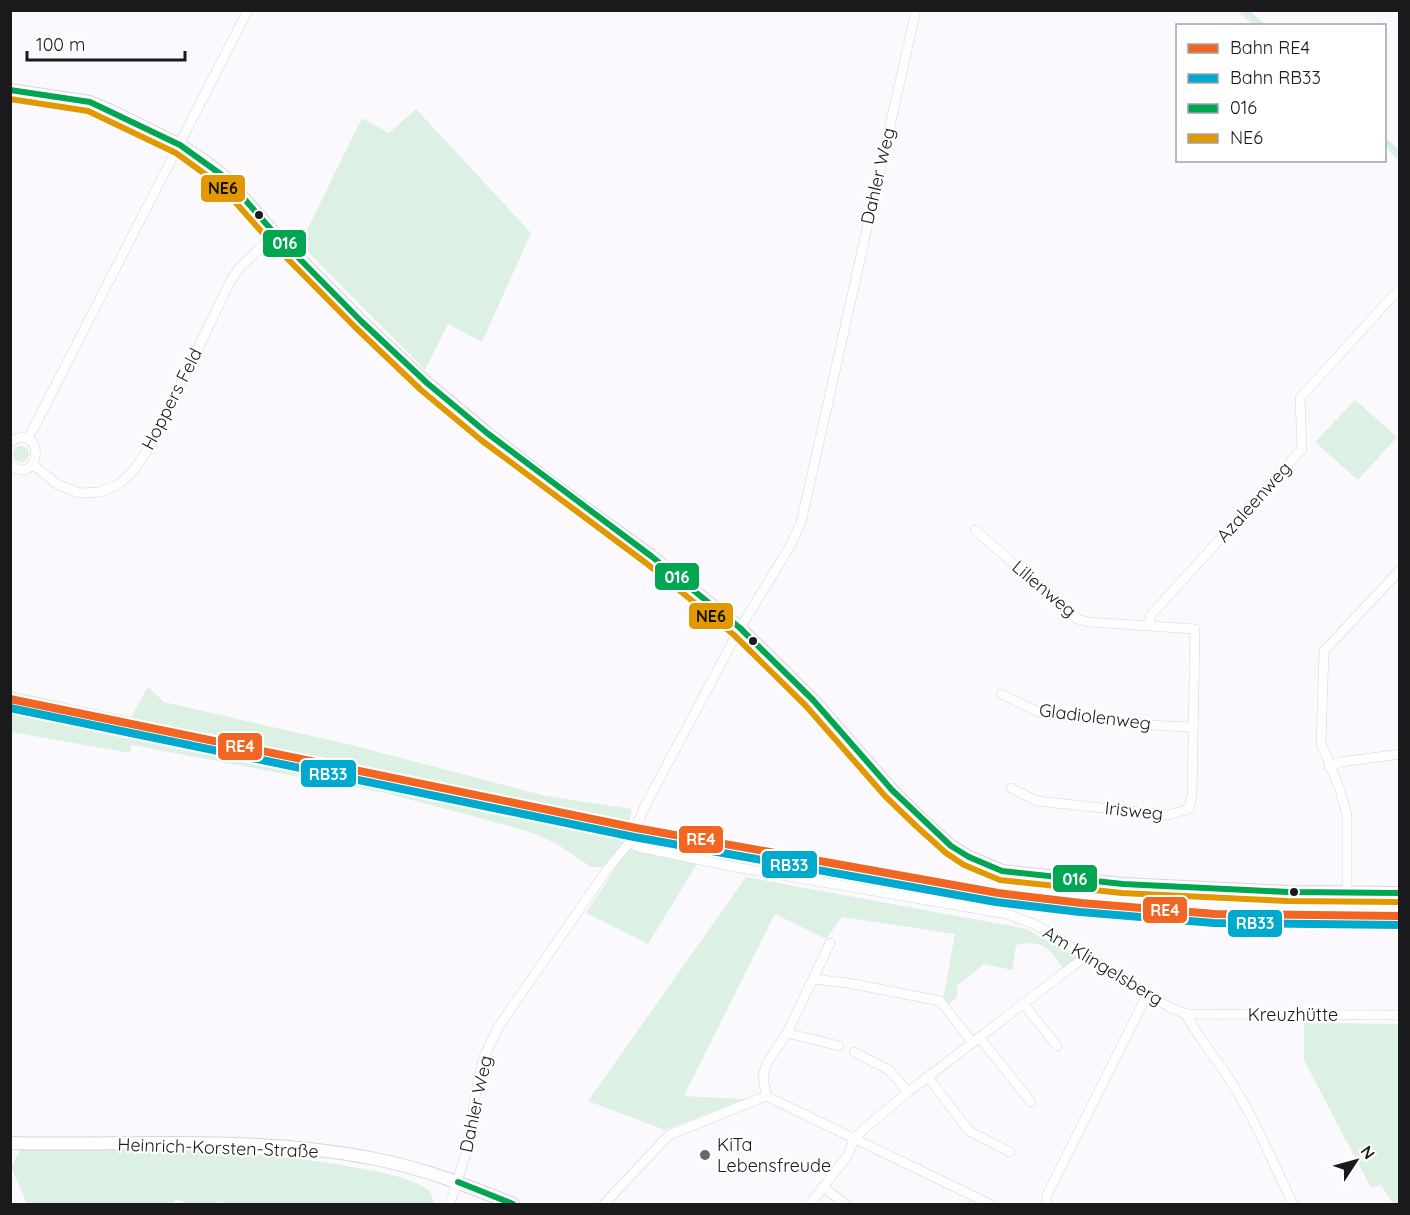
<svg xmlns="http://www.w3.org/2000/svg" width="1410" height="1215" viewBox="0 0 1410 1215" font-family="Quicksand,sans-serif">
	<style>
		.green { fill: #dcf1e3 }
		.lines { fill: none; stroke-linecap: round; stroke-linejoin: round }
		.stream { stroke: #d1eafa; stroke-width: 3 }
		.street-casing { stroke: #d6d5d7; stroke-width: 10 }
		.secondary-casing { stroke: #d6d5d7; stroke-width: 14 }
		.street { stroke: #fefeff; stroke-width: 9 }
		.secondary { stroke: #fefeff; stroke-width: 12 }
		.bus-1-casing { stroke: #fff; stroke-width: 10 }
		.bus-2-casing { stroke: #fff; stroke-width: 10 }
		.bus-1 { stroke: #00a651; stroke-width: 6 }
		.bus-2 { stroke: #e19803; stroke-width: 6 }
		.rail-1-casing { stroke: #fff; stroke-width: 12 }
		.rail-2-casing { stroke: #fff; stroke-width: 12 }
		.rail-1 { stroke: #f26522; stroke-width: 8 }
		.rail-2 { stroke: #00a9ce; stroke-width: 8 }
		.bus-dot { fill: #1a191b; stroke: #fff; stroke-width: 2 }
		.poi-dot { fill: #69676a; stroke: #fff; stroke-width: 2 }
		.labels { text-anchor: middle; stroke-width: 4.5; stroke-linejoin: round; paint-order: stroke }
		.street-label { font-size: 18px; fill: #1a191b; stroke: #fff }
		.poi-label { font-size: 18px; fill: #1a191b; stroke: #fff; text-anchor: start }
		.line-badge { stroke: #fff; stroke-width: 2 }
		.badge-label { font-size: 16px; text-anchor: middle; font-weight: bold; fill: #fff }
		.pale-badge-label { font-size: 16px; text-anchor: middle; font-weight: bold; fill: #111 }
	</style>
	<rect width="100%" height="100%" fill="#fbf9fd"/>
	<!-- green -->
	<g class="green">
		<polygon points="1237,11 1250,11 1266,25 1253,25"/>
		<polygon points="416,109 531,233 482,342 448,324 425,370 300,244 362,118 389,133"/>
		<polygon points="1384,136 1399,150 1399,161 1385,147"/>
		<polygon points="1355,400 1397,437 1358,480 1315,442"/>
		<circle cx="21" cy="454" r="8"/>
		<polygon points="148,687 164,702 351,745 546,796 632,809 625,841 602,867 591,867 557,844 533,833 469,815 385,793 132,745 130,753 11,732 11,691 131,717"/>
		<polygon points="628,849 698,862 648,944 586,913"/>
		<path d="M746 877 1027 929 1076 957 1063 968C1048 948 1044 939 1016 945L1012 970 984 964 957 986V998L946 1006 940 998 944 995 955 934 842 917 826 939 775 914 684 1096 745 1099 665 1130 588 1101Z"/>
		<polygon points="1304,1023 1399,1024 1399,1204 1393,1204 1381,1185 1371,1188 1304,1060"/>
		<path d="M21 1149C132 1149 243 1147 352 1167 378 1172 409 1176 430 1191L434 1204H227L218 1201C207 1210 188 1204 176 1199L173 1204H27L11 1167Z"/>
	</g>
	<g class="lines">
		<!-- stream -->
		<g class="stream">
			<polyline points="1246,10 1262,26"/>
			<polyline points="1384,139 1400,153"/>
		</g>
		<!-- street casing -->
		<g class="street-casing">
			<g id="street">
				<polyline points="28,439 248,10"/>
				<path d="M10 442C45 420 43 488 10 465"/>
				<polyline points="33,465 57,484 79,493 100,492 119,484 133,471 151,445 231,280 241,266 275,234"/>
				<polyline points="975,530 1077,619 1089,622 1195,629 1192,796 1189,809 1168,815 1037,801 1011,788"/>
				<polyline points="1150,625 1150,616 1302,449 1300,398 1400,288"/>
				<polyline points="1001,694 1030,708 1045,714 1164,726 1193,727"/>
				<polyline points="1329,767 1341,762 1400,754"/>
				<path d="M630 842 638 847 735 867 1007 914 1034 924 1171 1008 1186 1014C1198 1038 1216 1058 1230 1080 1255 1119 1273 1163 1293 1204"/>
				<polyline points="1347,893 1347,815 1340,790 1321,743 1324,651 1400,570"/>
				<polyline points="813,979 848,983 940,1001 972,1042"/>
				<polyline points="1023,1003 1057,1046"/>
				<polyline points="1186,1014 1400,1015"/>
				<polyline points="787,1033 839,1046"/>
				<polyline points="979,1037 1031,1102"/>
				<polyline points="854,1052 889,1070 908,1092"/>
				<polyline points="928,1077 969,1131 1010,1152"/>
				<polyline points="766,1096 763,1076 767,1063 787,1033 830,943"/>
				<polyline points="823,1187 845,1204"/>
				<polyline points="450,1204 467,1150 476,1091 484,1057 499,1026 606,871 630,842 645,806 740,628 789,548 801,523 916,10"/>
				<polyline points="604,1204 669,1135 766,1096 990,1204"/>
				<polyline points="810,1204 848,1155 854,1139 865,1128 908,1092 1086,956"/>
				<polyline points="1047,1204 1047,1195 1148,993"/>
			</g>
		</g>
		<!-- secondary casing -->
		<g class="secondary-casing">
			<g id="secondary">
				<polyline points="10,90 90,102 111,111 180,145 206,162 226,178 275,234 361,321 427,383 487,433 554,485 651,556 740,628 813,700 892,790 921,819 951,846 969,857 1002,871 1123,884 1288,892 1400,893"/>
				<path d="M10 1143C130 1146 252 1135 370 1158 420 1167 466 1185 513 1204"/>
			</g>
		</g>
		<!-- street -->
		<use href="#street" class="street"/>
		<!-- secondary -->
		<use href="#secondary" class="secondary"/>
		<!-- bus-1 casing -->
		<g class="bus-1-casing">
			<g id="bus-1">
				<polyline points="10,90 90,102 180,145 226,178 275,234 361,321 427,383 487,433 651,556 740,628 813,700 892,790 951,846 969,857 1002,871 1123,884 1288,892 1400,893"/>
				<polyline points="458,1182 513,1204"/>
			</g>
		</g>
		<!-- bus-2 casing -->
		<g class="bus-2-casing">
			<polyline id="bus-2" points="10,99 88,111 176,153 220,185 269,240 355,327 421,390 481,440 646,563 734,635 806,706 885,796 915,825 946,853 964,865 1000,880 1122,893 1288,901 1400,902"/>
		</g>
		<!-- bus-1 -->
		<use href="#bus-1" class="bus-1"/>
		<!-- bus-2 -->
		<use href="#bus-2" class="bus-2"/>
		<!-- rail-1 casing -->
		<g class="rail-1-casing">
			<polyline id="rail-1" points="10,699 636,828 998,893 1081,903 1215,914 1400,916"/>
		</g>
		<!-- rail-2 casing -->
		<g class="rail-2-casing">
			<polyline id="rail-2" points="10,708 634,837 996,902 1080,912 1214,923 1400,925"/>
		</g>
		<!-- rail-1 -->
		<use href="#rail-1" class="rail-1"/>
		<!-- rail-2 -->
		<use href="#rail-2" class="rail-2"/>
	</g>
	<!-- markers -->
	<g class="bus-dot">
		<circle cx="259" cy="215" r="5"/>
		<circle cx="753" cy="641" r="5"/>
		<circle cx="1294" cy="892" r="5"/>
	</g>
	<circle class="poi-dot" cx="705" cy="1155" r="6"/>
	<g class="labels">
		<!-- street labels -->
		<g class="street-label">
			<text transform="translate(878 176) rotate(-77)" y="6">Dahler Weg</text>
			<text transform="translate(172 399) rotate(-63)" y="6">Hoppers Feld</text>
			<text transform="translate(1254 502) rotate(-48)" y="6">Azaleenweg</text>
			<text transform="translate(1044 589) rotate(40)" y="6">Lilienweg</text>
			<text transform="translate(1095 717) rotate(7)" y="6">Gladiolenweg</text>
			<text transform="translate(1134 811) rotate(6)" y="6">Irisweg</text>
			<text transform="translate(1103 966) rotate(31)" y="6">Am Klingelsberg</text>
			<text x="1293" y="1021">Kreuzhütte</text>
			<text transform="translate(476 1104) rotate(-78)" y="6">Dahler Weg</text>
			<text transform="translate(218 1148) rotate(2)" y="6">Heinrich-Korsten-Straße</text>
		</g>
		<!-- poi labels -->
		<g class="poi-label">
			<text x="717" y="1151">KiTa<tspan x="717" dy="21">Lebensfreude</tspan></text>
		</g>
	</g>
	<g class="line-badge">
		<rect x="200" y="174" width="46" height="29" rx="6" fill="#e19803"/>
		<rect x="262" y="229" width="45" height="29" rx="6" fill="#00a651"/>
		<rect x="654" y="562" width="46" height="29" rx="6" fill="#00a651"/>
		<rect x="688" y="602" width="46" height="28" rx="6" fill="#e19803"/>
		<rect x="217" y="732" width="46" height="29" rx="6" fill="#f26522"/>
		<rect x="300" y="759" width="57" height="29" rx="6" fill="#00a9ce"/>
		<rect x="678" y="825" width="46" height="29" rx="6" fill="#f26522"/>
		<rect x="761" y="850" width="57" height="29" rx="6" fill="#00a9ce"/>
		<rect x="1052" y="864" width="46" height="29" rx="6" fill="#00a651"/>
		<rect x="1142" y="896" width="46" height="28" rx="6" fill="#f26522"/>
		<rect x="1227" y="909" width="56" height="29" rx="6" fill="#00a9ce"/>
	</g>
	<g class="badge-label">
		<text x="285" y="249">016</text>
		<text x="677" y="583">016</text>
		<text x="240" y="752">RE4</text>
		<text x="328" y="780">RB33</text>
		<text x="701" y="845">RE4</text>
		<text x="789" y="871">RB33</text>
		<text x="1075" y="885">016</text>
		<text x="1165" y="916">RE4</text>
		<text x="1255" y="929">RB33</text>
	</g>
	<g class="pale-badge-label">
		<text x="223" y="194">NE6</text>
		<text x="711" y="622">NE6</text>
	</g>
	<!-- border -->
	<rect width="1410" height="1215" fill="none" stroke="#1a191b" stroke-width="24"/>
	<!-- legend -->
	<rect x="1176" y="24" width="210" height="138" fill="#ffffff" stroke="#a3a3a4" stroke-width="1.5"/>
	<rect x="1188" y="44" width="30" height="9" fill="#f26522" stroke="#a3a3a4" stroke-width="1.5"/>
	<text x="1230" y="54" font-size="18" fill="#1a191b">Bahn RE4</text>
	<rect x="1188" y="74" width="30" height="9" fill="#00a9ce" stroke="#a3a3a4" stroke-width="1.5"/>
	<text x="1230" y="84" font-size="18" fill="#1a191b">Bahn RB33</text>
	<rect x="1188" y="104" width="30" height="9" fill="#00a651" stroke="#a3a3a4" stroke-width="1.5"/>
	<text x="1230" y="114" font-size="18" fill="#1a191b">016</text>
	<rect x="1188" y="134" width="30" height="9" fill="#e19803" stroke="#a3a3a4" stroke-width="1.5"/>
	<text x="1230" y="144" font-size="18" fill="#1a191b">NE6</text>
	<!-- north arrow -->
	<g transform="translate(1356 1161) rotate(54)" stroke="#ffffff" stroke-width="4.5" paint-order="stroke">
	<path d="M0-4.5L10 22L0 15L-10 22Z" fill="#1a191b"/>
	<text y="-9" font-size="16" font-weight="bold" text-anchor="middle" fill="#1a191b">N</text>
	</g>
	<!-- scale -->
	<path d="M27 51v9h158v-9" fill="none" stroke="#1a191b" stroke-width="3"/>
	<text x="36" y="51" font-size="18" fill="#1a191b" stroke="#ffffff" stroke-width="4.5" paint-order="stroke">100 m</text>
</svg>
